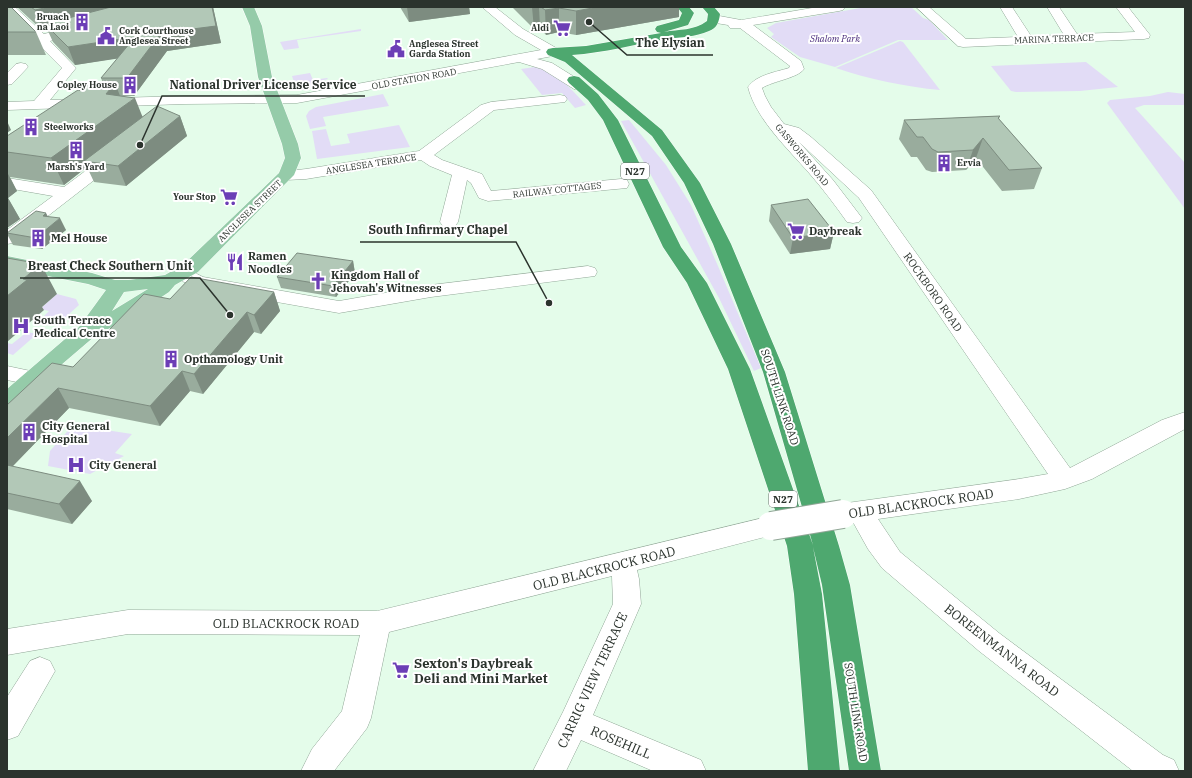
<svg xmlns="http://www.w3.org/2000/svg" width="1192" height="778" viewBox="0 0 1192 778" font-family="'IBM Plex Serif',serif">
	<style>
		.green { fill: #e2dcf6 }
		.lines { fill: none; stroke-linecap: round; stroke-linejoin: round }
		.minor-casing { stroke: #90a696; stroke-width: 1 }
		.major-casing { stroke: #fff; stroke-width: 1 }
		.highway-casing { stroke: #fff; stroke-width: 1 }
		.minor { fill: #fff; fill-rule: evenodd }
		.major { fill: #95cba9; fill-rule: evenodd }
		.highway { fill: #4ea86f; fill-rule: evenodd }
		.minor-bridge-casing { stroke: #90a696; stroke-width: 30; stroke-linecap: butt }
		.minor-bridge { stroke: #fff; stroke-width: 28 }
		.wall { fill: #99ac9d }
		.shaded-wall { fill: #7d8c80 }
		.building { fill: #b2c8b7; stroke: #7d8c80 }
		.labels { text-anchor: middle; stroke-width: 4; stroke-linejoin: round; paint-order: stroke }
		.far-poi-label { font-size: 9px; font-weight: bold; fill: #2b332d; stroke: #fff; text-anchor: end }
		.far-park-label { font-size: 9px; font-style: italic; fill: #47287a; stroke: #fff }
		.far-street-label { font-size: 9px; fill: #2b332d; stroke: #fff }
		.shield { fill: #fff; stroke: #6b706c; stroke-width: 1 }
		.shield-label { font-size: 10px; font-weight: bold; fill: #2b332d }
		.poi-label { font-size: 11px; font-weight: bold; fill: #2b332d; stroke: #fff; text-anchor: start }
		.street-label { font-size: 11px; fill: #2b332d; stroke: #fff }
		.near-street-label { font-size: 13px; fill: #2b332d; stroke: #fff }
		.near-poi-label { font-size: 13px; font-weight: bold; fill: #2b332d; stroke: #fff; text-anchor: start }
		.leader { fill: none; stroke: #2b332d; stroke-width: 1.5 }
		.callout-dot { fill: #2b332d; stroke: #fff; stroke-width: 1.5 }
		.callout-label { font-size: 12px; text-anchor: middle; font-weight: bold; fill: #2b332d; stroke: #fff; stroke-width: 4; stroke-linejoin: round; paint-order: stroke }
	</style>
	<rect width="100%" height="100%" fill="#e4fcea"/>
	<!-- green -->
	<g class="green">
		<polygon points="866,7 911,7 923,18 929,20 948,40 898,40 835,67 800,57 771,37 774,34 767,28 776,23"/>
		<polygon points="361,29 361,31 297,40 299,48 284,50 280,42"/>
		<path d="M900 41 903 42 940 90C906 87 868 79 836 68Z"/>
		<polygon points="1086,62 1118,87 1080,91 1016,92 1011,91 991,66"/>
		<path d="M535 67C556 70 572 90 586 105L575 108 562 93 542 95 521 69Z"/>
		<path d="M310 73 313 80 327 78 328 79 320 81 322 86C310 88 306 87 294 82L292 76Z"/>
		<polygon points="1168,92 1185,94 1185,105 1144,105 1135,108 1185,163 1185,209 1107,103 1110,100 1150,96"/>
		<polygon points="383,94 389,106 323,117 326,126 310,129 306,116 309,111 316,107"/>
		<polygon points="629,120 666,165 691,205 718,266 761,368 754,371 719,298 621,121"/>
		<polygon points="399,125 410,147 317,159 312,131 326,129 331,146 350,143 347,134"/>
		<polygon points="57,294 76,299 79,305 59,323 40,320 49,311 40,309"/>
		<polygon points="27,332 37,334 13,355 7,353 7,343 12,344"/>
		<polygon points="73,425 132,434 115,453 124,456 90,474 48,466 50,451"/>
	</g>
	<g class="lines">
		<!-- minor casing -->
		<g class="minor-casing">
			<g id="minor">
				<polygon points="7,7 15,7 44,34 79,25 83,26 85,29 83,32 50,41 76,68 50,100 184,96 297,95 541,50 515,35 482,7 495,7 523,29 558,49 560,52 558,55 537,59 552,63 584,83 586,86 584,89 579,90 574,89 542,69 519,62 297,103 184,104 7,110 7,102 34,101 62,68 7,13"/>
				<path d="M818 7H845L843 10 839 11 753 25 801 61 804 69C798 78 773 81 762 88L765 96 771 107 784 124 799 128 811 137 871 190 1070 468 1162 420 1185 412V429L1092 479 1065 489 1019 499 878 519 900 552 999 633 1163 755 1174 760 1179 771H1133L979 651 882 568 868 549 853 522 847 523 838 520 834 513 838 506 847 503 1019 479 1048 474 859 198 799 142 833 180 862 218 859 222 853 223 847 222C835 205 823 189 809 173 788 149 756 119 748 87 756 75 776 72 789 68L790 66 740 28H730L728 25 710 22 708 19 710 16 714 15 741 20Z"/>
				<polygon points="916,7 929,7 966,39 1018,37 1000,7 1012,7 1031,36 1064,35 1047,7 1059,7 1077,34 1135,32 1116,7 1128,7 1150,35 1149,38 1144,39 963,47 958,46"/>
				<polygon points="21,63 26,64 28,67 12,84 7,85 7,73 16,64"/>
				<polygon points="560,95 565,96 567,99 565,102 494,110 434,155 442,160 482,174 491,191 621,179 627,180 629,184 627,188 488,201 479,198 471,183 467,180 458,222 455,226 449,227 443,226 440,222 452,175 430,166 421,160 306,179 286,180 280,178 278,175 280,172 306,169 419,151 481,105 491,102"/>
				<polygon points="114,152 120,154 122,157 120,160 13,243 7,244 7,230 53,196 7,188 7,178 64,187 108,154"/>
				<polygon points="588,266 595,268 597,272 595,276 431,297 339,313 198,288 175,278 172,274 175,270 182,268 189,270 203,277 339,301 431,285"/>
				<polygon points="7,366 40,373 43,378 40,383 32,385 7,380"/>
				<polygon points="771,516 780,519 784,526 780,533 637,570 639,579 641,604 593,715 701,760 706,771 653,771 581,740 566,771 533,771 563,712 613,604 612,576 389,632 371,718 367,728 334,771 301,771 312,749 342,711 360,635 128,634 7,655 7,629 128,610 377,611"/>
				<polygon points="40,657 50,661 55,671 18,736 7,740 7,697 30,661"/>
			</g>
		</g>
		<!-- major casing -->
		<g class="major-casing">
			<path id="major" d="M242 7H254L262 26 272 77 298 144 301 158 294 175 198 272 175 285 169 292 136 314 95 336 40 383 15 408 7 410V389L79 327 106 290 88 284 7 268V256L92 273 115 280H129L165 275 184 264 279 173 285 158 282 144 258 77 250 26ZM148 289 112 311 124 292Z"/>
		</g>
		<!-- highway casing -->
		<g class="highway-casing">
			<path id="highway" d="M677 7H689L694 13 688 25 664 32C679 29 694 31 707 21L708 14 702 7H714L720 14C719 22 717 28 709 31 695 37 681 37 667 39 635 44 604 53 572 55L662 130 700 183 731 244 785 372 839 546 850 585 881 771H849L822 585 813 547 822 594 840 771H808L794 594 787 546 728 369 687 283 663 247 603 120 588 100 569 83 567 80 569 77 574 76 579 77 598 94 618 120 681 247 707 283 750 369 813 545 763 372 713 244 684 183 652 136 565 62 548 55 546 52 548 49 553 48 586 46 661 33 657 32 655 29 657 26 679 20 682 13Z"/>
		</g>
		<!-- minor -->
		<use href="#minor" class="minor"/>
		<!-- major -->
		<use href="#major" class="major"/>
		<!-- highway -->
		<use href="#highway" class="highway"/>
		<!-- minor-bridge casing -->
		<g class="minor-bridge-casing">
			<polyline id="minor-bridge" points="771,526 843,514"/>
		</g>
		<!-- minor-bridge -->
		<use href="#minor-bridge" class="minor-bridge"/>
	</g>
	<!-- wall -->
	<g class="wall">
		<polygon points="7,7 36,32 46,55 7,55"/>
		<polygon points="17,7 213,7 221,43 167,51 134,96 124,96 143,117 180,116 187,136 126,186 94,182 87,167 64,185 10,177 17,191 8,198 20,219 7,228 7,136 83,91 103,83 101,78 118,58 75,65 53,42 48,31 44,32"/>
		<polygon points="400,7 469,7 470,14 409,22"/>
		<polygon points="512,7 679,7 679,17 576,35 559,32 546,35 540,28 534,29"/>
		<polygon points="1000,116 999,119 1042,168 1034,189 1002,191 976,158 966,170 932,172 926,170 917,157 911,157 899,139 904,120"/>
		<polygon points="771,205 834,232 830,249 790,254 769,221"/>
		<polygon points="48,216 66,230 42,249 13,245 7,234 7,233"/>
		<polygon points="353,261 355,273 336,297 281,288 277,277"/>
		<polygon points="274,292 280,311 261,334 254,332 203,394 190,391 160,426 69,408 12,467 92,501 72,524 7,509 7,405 73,367 170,299"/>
	</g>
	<!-- shaded-wall -->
	<g class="shaded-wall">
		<polygon points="49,7 140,7 45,24 48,31 44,32 35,10"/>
		<polygon points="212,7 213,7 221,43 167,51 134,96 127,78 161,33"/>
		<polygon points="407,7 469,7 470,14 409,22"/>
		<polygon points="532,7 539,7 540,28 534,29"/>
		<polygon points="598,7 679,7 679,17 576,35 576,11"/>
		<polygon points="559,8 559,32 546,35 545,10"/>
		<polygon points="135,37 141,55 75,65 68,47"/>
		<polygon points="115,83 124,106 135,98 145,123 84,161 87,167 64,185 51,158 106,94"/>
		<polygon points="180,116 187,136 126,186 118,166"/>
		<polygon points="7,121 11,130 7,133"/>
		<polygon points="983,138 976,158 966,170 973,150"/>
		<polygon points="7,172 17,191 8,198 20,219 7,228"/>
		<polygon points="46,213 52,224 43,216"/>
		<polygon points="60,218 66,230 42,249 36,238"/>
		<polygon points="834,232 830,249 790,254 793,238"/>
		<polygon points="353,261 355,273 336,297 333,286"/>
		<polygon points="41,264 57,294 42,307 44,310 7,342 7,296 23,279"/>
		<polygon points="274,292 280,311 261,334 254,315"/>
		<polygon points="247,312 254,332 203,394 194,374"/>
		<polygon points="182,371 190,391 160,426 150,406"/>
		<polygon points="58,388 69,408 7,472 7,438"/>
		<polygon points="80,481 92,501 72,524 59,504"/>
	</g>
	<!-- building -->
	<g class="building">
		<polygon points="7,7 11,7 36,32 7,32"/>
		<polygon points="31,7 49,7 35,10"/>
		<polygon points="111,7 212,7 216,26 161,33 127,78 101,78 135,37 68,47 45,24"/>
		<polygon points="541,7 598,7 576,11 559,8 545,10"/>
		<polygon points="89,83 115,83 106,94 135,98 51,158 7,152 7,136 78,90 83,91"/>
		<polygon points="157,106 180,116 118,166 84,161"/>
		<polygon points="1000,116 998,118 1042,168 1009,170 983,138 973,150 938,152 932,149 923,137 917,137 904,120"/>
		<polygon points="808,199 834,232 793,238 771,205"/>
		<polygon points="36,211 46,213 43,216 60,218 36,238 7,233"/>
		<polygon points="297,253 353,261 333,286 277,277"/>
		<polygon points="7,258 41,264 23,279 27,280 7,296"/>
		<polygon points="191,277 274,292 254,315 247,312 194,374 182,371 150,406 58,388 7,438 7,405 52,363 73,367 144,294 170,299"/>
		<polygon points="7,465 80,481 59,504 7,493"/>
	</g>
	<!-- icons -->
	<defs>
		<g id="building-bare" transform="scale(1.38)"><path d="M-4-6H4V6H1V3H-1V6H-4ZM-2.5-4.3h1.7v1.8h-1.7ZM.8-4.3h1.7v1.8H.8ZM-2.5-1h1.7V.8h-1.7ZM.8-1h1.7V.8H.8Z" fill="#6c3eb6" stroke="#fff" stroke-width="2.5" paint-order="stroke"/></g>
		<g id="supermarket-bare" transform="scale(1.38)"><path d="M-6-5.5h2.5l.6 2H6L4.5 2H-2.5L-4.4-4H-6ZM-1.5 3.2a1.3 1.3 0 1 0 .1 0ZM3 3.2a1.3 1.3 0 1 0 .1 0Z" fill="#6c3eb6" stroke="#fff" stroke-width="2.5" paint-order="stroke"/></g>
		<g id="civic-bare" transform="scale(1.38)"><path d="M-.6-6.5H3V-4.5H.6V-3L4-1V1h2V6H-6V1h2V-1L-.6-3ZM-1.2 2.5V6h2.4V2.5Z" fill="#6c3eb6" stroke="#fff" stroke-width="2.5" paint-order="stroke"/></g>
		<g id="restaurant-bare" transform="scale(1.38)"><path d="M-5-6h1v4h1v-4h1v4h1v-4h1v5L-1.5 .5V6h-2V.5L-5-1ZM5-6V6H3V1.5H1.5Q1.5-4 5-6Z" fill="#6c3eb6" stroke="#fff" stroke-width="2.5" paint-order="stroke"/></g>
		<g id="church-bare" transform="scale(1.38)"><path d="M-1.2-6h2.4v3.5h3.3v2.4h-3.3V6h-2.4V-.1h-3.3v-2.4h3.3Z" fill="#6c3eb6" stroke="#fff" stroke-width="2.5" paint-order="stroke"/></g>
		<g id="hospital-bare" transform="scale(1.38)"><path d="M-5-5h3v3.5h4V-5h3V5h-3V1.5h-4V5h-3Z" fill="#6c3eb6" stroke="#fff" stroke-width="2.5" paint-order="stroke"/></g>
	</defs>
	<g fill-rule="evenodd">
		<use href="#building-bare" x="82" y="22"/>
		<use href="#supermarket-bare" x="562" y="28"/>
		<use href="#civic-bare" x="106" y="36"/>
		<use href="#civic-bare" x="396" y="49"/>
		<use href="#building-bare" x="130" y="85"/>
		<use href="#building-bare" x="31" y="127"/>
		<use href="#building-bare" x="76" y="150"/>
		<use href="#building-bare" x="944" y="163"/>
		<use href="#supermarket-bare" x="229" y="197"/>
		<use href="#supermarket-bare" x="796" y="231"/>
		<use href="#building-bare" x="38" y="238"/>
		<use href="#restaurant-bare" x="235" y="262"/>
		<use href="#church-bare" x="318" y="281"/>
		<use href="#hospital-bare" x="21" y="326"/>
		<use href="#building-bare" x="171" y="359"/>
		<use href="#building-bare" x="29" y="432"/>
		<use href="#hospital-bare" x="76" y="465"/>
		<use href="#supermarket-bare" x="401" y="670"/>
	</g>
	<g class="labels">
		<!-- far-poi labels -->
		<g class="far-poi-label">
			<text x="69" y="20">Bruach<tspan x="69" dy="10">na Laoi</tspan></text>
			<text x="549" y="31">Aldi</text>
			<text x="119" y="34" text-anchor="start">Cork Courthouse<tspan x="119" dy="10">Anglesea Street</tspan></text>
			<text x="409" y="47" text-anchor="start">Anglesea Street<tspan x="409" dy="10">Garda Station</tspan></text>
			<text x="117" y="88">Copley House</text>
			<text x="44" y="130" text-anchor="start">Steelworks</text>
			<text x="957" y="166" text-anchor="start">Ervia</text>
			<text x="76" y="170" text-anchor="middle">Marsh's Yard</text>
			<text x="216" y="200">Your Stop</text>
		</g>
		<!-- far-park labels -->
		<g class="far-park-label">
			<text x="835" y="42">Shalom Park</text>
		</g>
		<!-- far-street labels -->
		<g class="far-street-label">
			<text transform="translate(1054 39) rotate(-2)" y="3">MARINA TERRACE</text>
			<text transform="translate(414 79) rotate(-10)" y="3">OLD STATION ROAD</text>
			<text transform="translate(802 155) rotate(50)" y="3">GASWORKS ROAD</text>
			<text transform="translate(371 164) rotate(-9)" y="3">ANGLESEA TERRACE</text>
			<text transform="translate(557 190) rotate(-6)" y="3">RAILWAY COTTAGES</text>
			<text transform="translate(250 211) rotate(-44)" y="3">ANGLESEA STREET</text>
		</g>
		<!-- shield labels -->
		<g class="shield">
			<rect x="621" y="163" width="28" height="16" rx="3"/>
			<rect x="769" y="491" width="28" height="16" rx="3"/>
		</g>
		<g class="shield-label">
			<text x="635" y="175">N27</text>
			<text x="783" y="503">N27</text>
		</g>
		<!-- poi labels -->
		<g class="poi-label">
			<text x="809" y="235">Daybreak</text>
			<text x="51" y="242">Mel House</text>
			<text x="248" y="260">Ramen<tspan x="248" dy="13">Noodles</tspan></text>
			<text x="331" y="279">Kingdom Hall of<tspan x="331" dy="13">Jehovah's Witnesses</tspan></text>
			<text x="34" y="324">South Terrace<tspan x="34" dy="13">Medical Centre</tspan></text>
			<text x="184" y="363">Opthamology Unit</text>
			<text x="42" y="430">City General<tspan x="42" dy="13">Hospital</tspan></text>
			<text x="89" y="469">City General</text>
		</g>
		<!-- street labels -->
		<g class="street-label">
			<text transform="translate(933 292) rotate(55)" y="4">ROCKBORO ROAD</text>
			<text transform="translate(780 397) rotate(72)" y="4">SOUTH LINK ROAD</text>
			<text transform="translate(856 712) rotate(81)" y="4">SOUTH LINK ROAD</text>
		</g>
		<!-- near-street labels -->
		<g class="near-street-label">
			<text transform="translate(921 503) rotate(-8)" y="5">OLD BLACKROCK ROAD</text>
			<text transform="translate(604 568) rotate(-14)" y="5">OLD BLACKROCK ROAD</text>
			<text x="286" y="628">OLD BLACKROCK ROAD</text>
			<text transform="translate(1002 650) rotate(38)" y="5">BOREENMANNA ROAD</text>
			<text transform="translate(592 680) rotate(-65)" y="5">CARRIG VIEW TERRACE</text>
			<text transform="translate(621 742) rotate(23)" y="5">ROSEHILL</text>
		</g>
		<!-- near-poi labels -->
		<g class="near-poi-label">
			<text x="414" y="668">Sexton's Daybreak<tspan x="414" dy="15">Deli and Mini Market</tspan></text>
		</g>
	</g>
	<!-- callouts -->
	<path class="leader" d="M589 22L627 55H713M140 145L162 96H365M549 303L516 242H360M230 315L200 278H20"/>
	<g class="callout-dot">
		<circle cx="589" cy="22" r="4"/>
		<circle cx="140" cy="145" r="4"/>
		<circle cx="549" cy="303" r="4"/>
		<circle cx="230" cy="315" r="4"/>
	</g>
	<g class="callout-label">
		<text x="670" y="47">The Elysian</text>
		<text x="263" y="89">National Driver License Service</text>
		<text x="438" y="234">South Infirmary Chapel</text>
		<text x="110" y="270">Breast Check Southern Unit</text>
	</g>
	<!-- border -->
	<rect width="1192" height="778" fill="none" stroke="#2b332d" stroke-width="16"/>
</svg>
